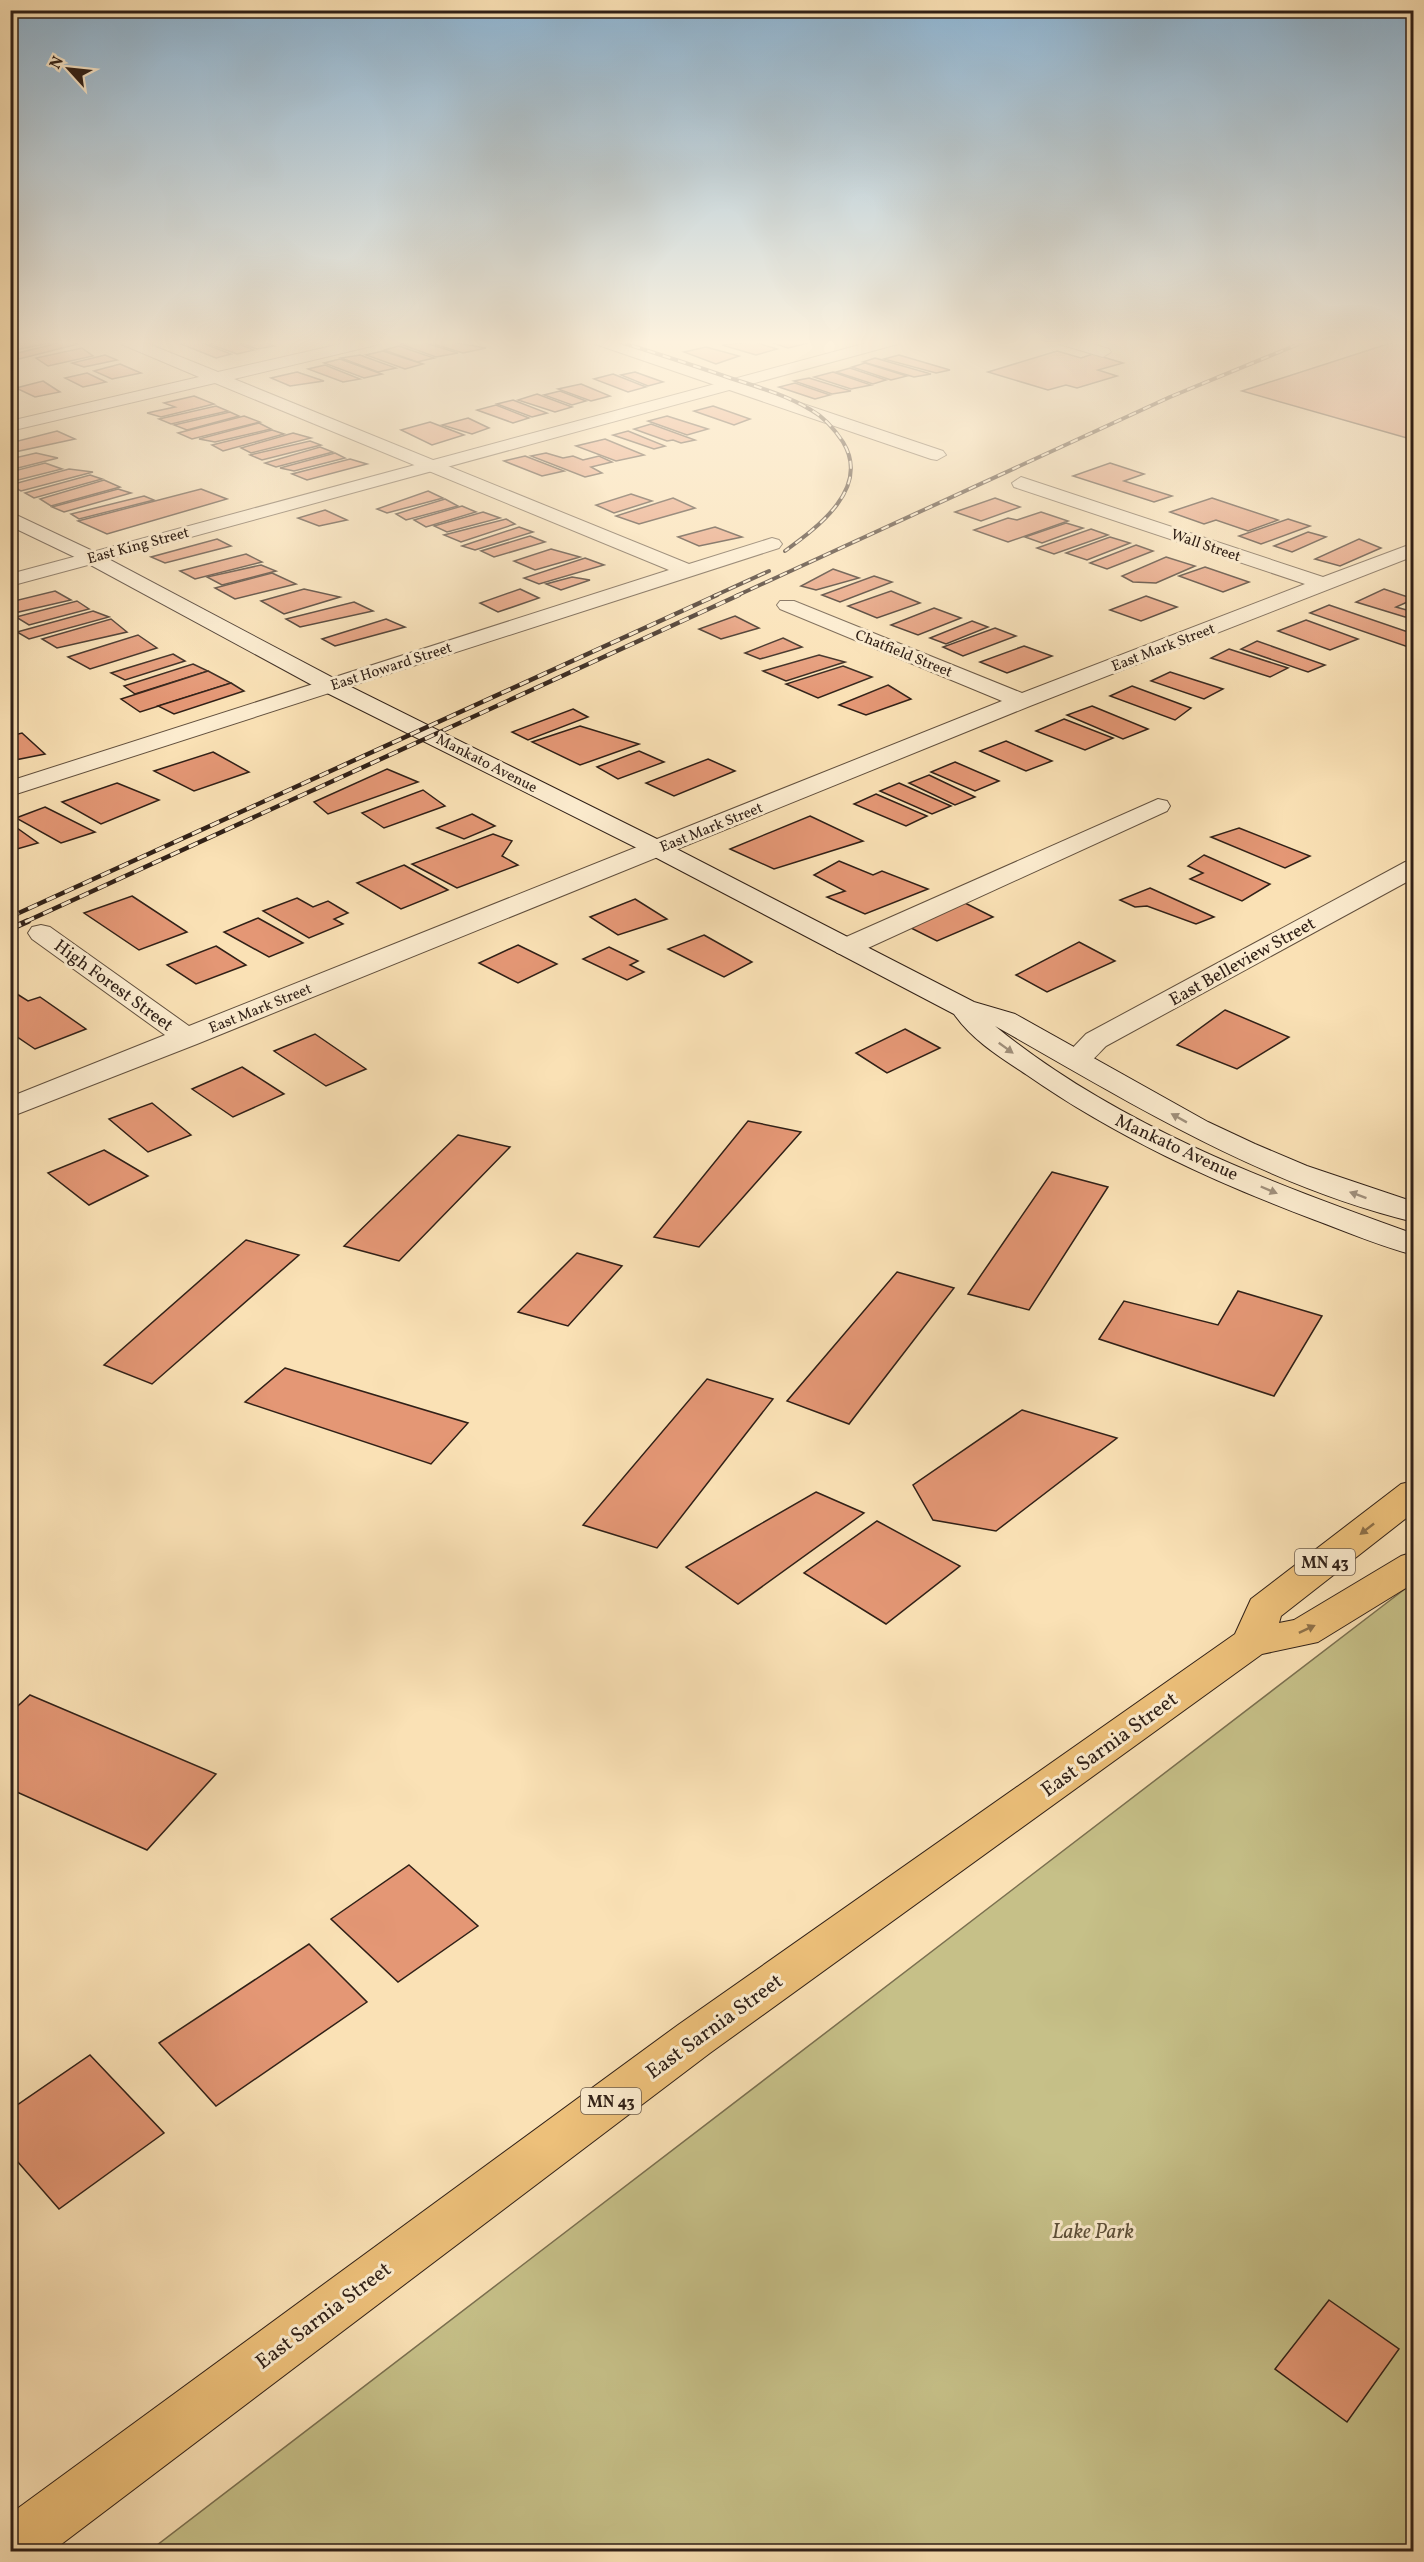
<svg xmlns="http://www.w3.org/2000/svg" width="1424" height="2562" viewBox="0 0 1424 2562" font-family="Vollkorn,serif">
	<style>
		.green { fill: #c6c088; stroke: #7b7050; stroke-width: 1.5 }
		.building { fill: #e49775; stroke: #302017; stroke-width: 1.5 }
		.lines { fill: none; stroke-linecap: round; stroke-linejoin: round }
		.minor-casing { stroke: #62503e; stroke-width: 2 }
		.tertiary-casing { stroke: #62503e; stroke-width: 2 }
		.secondary-casing { stroke: #302017; stroke-width: 2 }
		.primary-casing { stroke: #302017; stroke-width: 2 }
		.minor { fill: #fceccf; fill-rule: evenodd }
		.tertiary { fill: #fceccf; fill-rule: evenodd }
		.secondary { fill: #fceccf; fill-rule: evenodd }
		.primary { fill: #edc07a; fill-rule: evenodd }
		.rail-far2-casing { stroke: #302017; stroke-width: 4 }
		.rail-far1-casing { stroke: #302017; stroke-width: 4.5 }
		.rail-casing { stroke: #302017; stroke-width: 6 }
		.rail-far2 { stroke: #fceccf; stroke-width: 2; stroke-dasharray: 8; stroke-linecap: butt }
		.rail-far1 { stroke: #fceccf; stroke-width: 3; stroke-dasharray: 10; stroke-linecap: butt }
		.rail { stroke: #fceccf; stroke-width: 4; stroke-dasharray: 12; stroke-linecap: butt }
		.oneway { fill: #a0907c }
		.oneway2 { fill: #8e7048 }
		.labels { text-anchor: middle; stroke-width: 6; stroke-linejoin: round; paint-order: stroke }
		.far-street-label { font-size: 15px; fill: #302017; stroke: #fceccf }
		.shield { fill: #fceccf; stroke: #6d5d4e; stroke-width: 1.5 }
		.shield-label { font-size: 16px; font-weight: bold; fill: #302017 }
		.street-label { font-size: 18px; fill: #302017; stroke: #fceccf }
		.near-street-label { font-size: 21px; fill: #302017; stroke: #fceccf }
		.near-park-label { font-size: 21px; font-style: italic; fill: #5d5039; stroke: #fceccf }
	</style>
	<rect width="100%" height="100%" fill="#fae1b5"/>
	<filter id="stains"><feTurbulence type="fractalNoise" baseFrequency=".00333" numOctaves="4"/><feColorMatrix values="0 0 0 0 .2 0 0 0 0 .09 0 0 0 0 .02 0 0 0 .5 -.17"/></filter>
	<radialGradient id="worn" r=".72"><stop offset=".6" stop-color="#630" stop-opacity="0"/><stop offset="1" stop-color="#630" stop-opacity=".3"/></radialGradient>
	<!-- green -->
	<polygon class="green" points="1413,1583 1413,2551 148,2552 1397,1595"/>
	<!-- building -->
	<g class="building">
		<polygon points="31,341 59,341 10,351 10,345"/>
		<polygon points="66,341 78,344 19,359 10,355"/>
		<polygon points="197,341 231,354 216,358 181,344"/>
		<polygon points="221,341 231,341 254,350 237,354 209,344"/>
		<polygon points="235,341 261,341 274,346 257,349"/>
		<polygon points="419,341 458,353 436,357 400,344"/>
		<polygon points="424,341 455,341 451,342 486,348 463,353"/>
		<polygon points="767,341 816,341 788,348"/>
		<polygon points="1397,341 1414,341 1414,440 1242,391"/>
		<polygon points="754,342 777,349 756,355 722,345"/>
		<polygon points="399,346 434,358 417,362 384,350"/>
		<polygon points="706,347 739,356 716,364 684,352"/>
		<polygon points="82,348 93,356 48,366 36,358"/>
		<polygon points="383,351 423,364 405,369 366,355"/>
		<polygon points="1057,351 1081,358 1093,354 1123,363 1098,370 1117,376 1077,388 1066,385 1048,390 988,372"/>
		<polygon points="105,355 117,360 84,367 72,363"/>
		<polygon points="360,355 396,368 378,372 341,358"/>
		<polygon points="899,355 950,370 936,373 884,359"/>
		<polygon points="875,358 931,374 914,377 863,362"/>
		<polygon points="340,359 382,374 364,378 324,363"/>
		<polygon points="865,363 907,376 891,380 852,367"/>
		<polygon points="120,364 141,373 112,379 94,371"/>
		<polygon points="325,365 360,379 343,382 308,369"/>
		<polygon points="850,368 886,380 873,384 836,372"/>
		<polygon points="297,372 324,381 290,386 271,378"/>
		<polygon points="635,372 663,382 648,386 621,375"/>
		<polygon points="833,372 871,385 851,389 814,377"/>
		<polygon points="87,373 106,382 83,387 65,378"/>
		<polygon points="613,374 646,387 628,392 594,379"/>
		<polygon points="809,378 851,391 832,394 794,381"/>
		<polygon points="43,381 60,392 35,397 16,388"/>
		<polygon points="795,383 830,395 815,399 779,387"/>
		<polygon points="581,384 610,396 591,401 558,389"/>
		<polygon points="560,391 586,401 572,405 544,395"/>
		<polygon points="537,394 572,407 555,412 518,400"/>
		<polygon points="194,396 214,404 161,417 147,413 175,407 164,403"/>
		<polygon points="513,400 547,413 532,417 497,404"/>
		<polygon points="496,405 529,418 513,423 477,410"/>
		<polygon points="216,406 228,411 171,424 159,419"/>
		<polygon points="713,406 750,419 734,425 694,411"/>
		<polygon points="230,412 239,416 187,430 174,425"/>
		<polygon points="244,416 260,422 192,439 178,433"/>
		<polygon points="667,416 708,429 687,435 648,421"/>
		<polygon points="468,418 489,428 472,434 442,425"/>
		<polygon points="430,422 464,435 432,445 401,430"/>
		<polygon points="259,423 271,429 215,442 199,439"/>
		<polygon points="651,424 695,440 681,443 673,440 667,441 634,429"/>
		<polygon points="272,430 284,434 223,451 212,445"/>
		<polygon points="57,431 75,439 10,453 10,443"/>
		<polygon points="628,431 665,446 654,449 613,435"/>
		<polygon points="293,433 311,438 251,453 241,448"/>
		<polygon points="605,439 644,455 616,461 576,446"/>
		<polygon points="310,441 321,445 262,460 250,455"/>
		<polygon points="320,447 333,452 276,467 265,463"/>
		<polygon points="36,453 58,458 10,470 10,459"/>
		<polygon points="335,453 345,458 294,471 280,468"/>
		<polygon points="546,453 563,458 573,456 583,460 599,456 612,462 591,467 602,473 585,477 531,456"/>
		<polygon points="525,456 564,471 542,476 504,461"/>
		<polygon points="350,459 367,464 307,480 292,474"/>
		<polygon points="45,463 62,469 10,482 10,472"/>
		<polygon points="1110,463 1144,474 1124,481 1172,496 1154,502 1073,476"/>
		<polygon points="69,469 93,472 21,491 10,485"/>
		<polygon points="90,475 102,479 34,498 25,493"/>
		<polygon points="104,480 120,487 51,506 40,499"/>
		<polygon points="118,489 131,493 64,512 52,507"/>
		<polygon points="201,489 227,499 107,534 78,521"/>
		<polygon points="428,491 443,498 387,513 377,509"/>
		<polygon points="631,494 652,501 614,513 596,505"/>
		<polygon points="144,496 154,500 79,519 71,514"/>
		<polygon points="673,498 695,508 639,524 616,516"/>
		<polygon points="995,498 1020,507 981,521 955,512"/>
		<polygon points="1212,498 1278,520 1248,531 1216,520 1204,524 1170,512"/>
		<polygon points="445,499 458,506 406,520 396,514"/>
		<polygon points="462,506 476,512 426,527 414,520"/>
		<polygon points="325,510 347,520 319,526 298,518"/>
		<polygon points="483,512 500,518 447,532 434,526"/>
		<polygon points="1041,512 1068,521 1008,542 974,530 1008,518 1017,520"/>
		<polygon points="506,519 515,524 461,542 444,535"/>
		<polygon points="1288,519 1310,526 1261,544 1239,536"/>
		<polygon points="1066,523 1083,528 1042,543 1025,537"/>
		<polygon points="519,527 533,532 475,550 462,546"/>
		<polygon points="715,527 742,537 699,546 678,537"/>
		<polygon points="1091,529 1108,535 1054,554 1037,548"/>
		<polygon points="1308,532 1326,537 1292,552 1274,546"/>
		<polygon points="530,536 545,542 494,557 481,551"/>
		<polygon points="1110,537 1130,543 1087,560 1066,553"/>
		<polygon points="217,539 231,546 165,563 151,557"/>
		<polygon points="1359,539 1381,548 1340,566 1315,559"/>
		<polygon points="1136,545 1153,551 1107,569 1090,563"/>
		<polygon points="551,549 580,557 535,570 514,561"/>
		<polygon points="246,554 262,562 195,579 180,571"/>
		<polygon points="1166,557 1195,566 1156,583 1133,582 1122,576"/>
		<polygon points="585,558 604,565 539,584 524,578"/>
		<polygon points="261,565 276,571 222,585 207,577"/>
		<polygon points="1205,567 1249,582 1223,592 1179,576"/>
		<polygon points="833,569 859,578 816,590 801,586"/>
		<polygon points="272,573 296,584 235,599 215,588"/>
		<polygon points="874,576 892,582 840,602 822,595"/>
		<polygon points="572,577 590,580 561,590 546,584"/>
		<polygon points="304,589 340,597 284,614 261,601"/>
		<polygon points="520,589 539,598 498,612 480,603"/>
		<polygon points="1384,589 1414,599 1396,607 1414,612 1414,616 1405,617 1356,602"/>
		<polygon points="55,591 71,600 10,614 10,602"/>
		<polygon points="891,591 920,603 877,618 848,606"/>
		<polygon points="1146,596 1177,607 1141,621 1110,610"/>
		<polygon points="77,601 89,609 29,625 16,617"/>
		<polygon points="354,602 373,611 300,627 286,619"/>
		<polygon points="1329,605 1414,634 1414,649 1310,613"/>
		<polygon points="934,608 961,618 918,635 891,625"/>
		<polygon points="93,611 109,617 29,639 17,632"/>
		<polygon points="735,616 759,628 721,639 699,629"/>
		<polygon points="111,619 127,632 57,648 42,639"/>
		<polygon points="386,619 405,627 335,646 322,639"/>
		<polygon points="1306,620 1358,639 1330,650 1278,631"/>
		<polygon points="972,621 988,627 946,644 930,638"/>
		<polygon points="995,628 1016,636 963,656 943,647"/>
		<polygon points="138,635 157,648 90,669 68,657"/>
		<polygon points="783,638 802,647 760,659 745,653"/>
		<polygon points="1257,641 1325,665 1308,672 1241,649"/>
		<polygon points="1024,646 1052,656 1007,673 980,662"/>
		<polygon points="1229,649 1288,668 1270,677 1211,658"/>
		<polygon points="173,654 185,661 125,680 111,673"/>
		<polygon points="819,655 845,662 786,681 763,671"/>
		<polygon points="193,664 208,671 135,694 124,686"/>
		<polygon points="843,666 872,677 818,698 786,684"/>
		<polygon points="208,671 231,683 140,712 121,699"/>
		<polygon points="1170,672 1223,689 1204,699 1151,681"/>
		<polygon points="231,683 244,691 174,714 158,706"/>
		<polygon points="888,685 911,699 866,715 839,705"/>
		<polygon points="1132,686 1191,708 1175,720 1110,696"/>
		<polygon points="1092,706 1148,729 1123,739 1067,715"/>
		<polygon points="573,709 588,717 528,740 512,732"/>
		<polygon points="1064,719 1113,738 1085,750 1036,731"/>
		<polygon points="580,726 639,744 580,765 532,742"/>
		<polygon points="22,733 45,754 10,761 10,736"/>
		<polygon points="1006,741 1052,761 1026,771 980,751"/>
		<polygon points="639,751 664,762 618,779 597,767"/>
		<polygon points="213,752 249,772 194,791 154,771"/>
		<polygon points="708,759 735,771 674,796 646,783"/>
		<polygon points="955,762 999,781 975,791 931,772"/>
		<polygon points="387,769 418,782 328,814 314,802"/>
		<polygon points="929,775 975,797 955,805 909,783"/>
		<polygon points="117,783 159,800 101,824 62,802"/>
		<polygon points="899,783 951,806 932,814 880,791"/>
		<polygon points="423,790 445,806 384,828 362,813"/>
		<polygon points="876,794 927,816 906,826 854,804"/>
		<polygon points="45,807 95,832 61,843 16,818"/>
		<polygon points="472,814 495,826 464,839 437,828"/>
		<polygon points="810,816 863,841 774,869 730,849"/>
		<polygon points="10,823 38,843 10,851"/>
		<polygon points="1239,828 1310,856 1285,868 1211,837"/>
		<polygon points="493,834 512,841 502,856 518,865 457,888 412,864"/>
		<polygon points="1204,855 1270,884 1242,901 1190,879 1203,873 1188,866"/>
		<polygon points="839,861 873,875 882,871 928,889 865,914 827,897 845,891 814,875"/>
		<polygon points="404,865 448,890 401,909 357,883"/>
		<polygon points="1150,888 1214,917 1196,924 1147,906 1135,907 1120,900"/>
		<polygon points="132,896 187,932 139,950 84,913"/>
		<polygon points="297,898 313,907 328,901 348,913 334,919 343,924 309,938 263,911"/>
		<polygon points="635,899 667,919 618,935 590,917"/>
		<polygon points="963,902 993,917 937,941 907,926"/>
		<polygon points="258,918 303,943 269,957 224,932"/>
		<polygon points="704,935 752,962 724,977 668,949"/>
		<polygon points="1079,942 1115,961 1047,992 1016,975"/>
		<polygon points="518,945 557,964 518,983 479,963"/>
		<polygon points="216,946 246,965 196,984 167,965"/>
		<polygon points="609,947 638,961 630,965 644,972 627,980 583,959"/>
		<polygon points="17,994 28,1001 40,997 86,1029 35,1049 10,1032 10,997"/>
		<polygon points="1225,1010 1289,1037 1237,1069 1177,1045"/>
		<polygon points="905,1029 940,1048 887,1073 856,1053"/>
		<polygon points="315,1034 366,1069 326,1086 274,1051"/>
		<polygon points="242,1067 284,1094 233,1117 192,1089"/>
		<polygon points="152,1103 191,1135 148,1152 109,1119"/>
		<polygon points="748,1121 801,1132 699,1247 654,1237"/>
		<polygon points="458,1135 510,1147 399,1261 344,1246"/>
		<polygon points="104,1150 148,1176 89,1205 48,1173"/>
		<polygon points="1052,1172 1108,1187 1029,1310 968,1294"/>
		<polygon points="246,1240 299,1255 152,1384 104,1365"/>
		<polygon points="577,1253 622,1266 568,1326 518,1312"/>
		<polygon points="897,1272 954,1288 849,1424 787,1401"/>
		<polygon points="1238,1291 1322,1316 1274,1396 1099,1339 1124,1301 1218,1325"/>
		<polygon points="285,1368 468,1423 431,1464 245,1402"/>
		<polygon points="707,1379 773,1399 657,1548 583,1525"/>
		<polygon points="1022,1410 1117,1438 996,1531 933,1520 913,1485"/>
		<polygon points="816,1492 864,1513 738,1604 686,1567"/>
		<polygon points="877,1521 960,1566 886,1624 804,1573"/>
		<polygon points="30,1695 216,1774 147,1850 10,1789 10,1713"/>
		<polygon points="409,1865 478,1926 398,1982 331,1919"/>
		<polygon points="309,1944 367,2002 216,2106 159,2043"/>
		<polygon points="90,2055 164,2133 59,2209 10,2153 10,2110"/>
		<polygon points="1329,2300 1399,2349 1347,2422 1275,2369"/>
	</g>
	<g class="lines">
		<!-- minor casing -->
		<g class="minor-casing">
			<g id="minor">
				<polygon points="119,341 141,341 218,372 354,341 382,341 380,344 234,379 689,564 772,538 779,540 782,544 779,548 10,796 10,781 669,570 215,383 10,431 10,421 199,377 121,344"/>
				<polygon points="593,341 616,341 943,451 946,455 937,460 931,459 595,344"/>
				<polygon points="1057,341 1082,341 1109,349 1111,352 1103,357 1059,344"/>
				<polygon points="1021,477 1323,577 1414,543 1414,556 1030,706 197,1044 10,1117 10,1097 165,1035 32,939 28,933 32,927 41,925 50,927 189,1026 1002,701 780,609 777,605 780,601 794,601 1022,693 1305,584 1014,487 1012,483"/>
				<polygon points="92,552 99,554 102,558 99,562 10,586 10,574"/>
				<polygon points="1158,799 1167,801 1170,806 1167,811 857,953 847,955 837,953 833,947 837,941"/>
				<path d="M1414 859V878L1106 1046C1093 1059 1086 1071 1066 1066L1061 1060 1086 1034 1405 862Z"/>
			</g>
		</g>
		<!-- tertiary casing -->
		<g class="tertiary-casing">
			<polygon id="tertiary" points="874,341 900,341 898,344 99,562 85,562 82,558 85,554"/>
		</g>
		<!-- secondary casing -->
		<g class="secondary-casing">
			<path id="secondary" d="M10 512 99 554 339 681 667 844 974 1002 1015 1014 1208 1122 1255 1144 1307 1166 1414 1202V1222C1262 1185 1129 1102 995 1026 1116 1125 1268 1182 1414 1234V1255C1380 1246 1347 1232 1315 1220 1214 1182 1116 1137 1027 1075 1000 1057 973 1041 954 1014L649 854 323 691 85 562 10 526Z"/>
		</g>
		<!-- primary casing -->
		<g class="primary-casing">
			<polygon id="primary" points="1414,1481 1414,1512 1281,1616 1279,1623 1294,1620 1401,1556 1414,1552 1414,1583 1318,1642 1262,1654 710,2053 51,2552 10,2552 10,2514 678,2025 1235,1634 1251,1599 1401,1484"/>
		</g>
		<!-- minor -->
		<use href="#minor" class="minor"/>
		<!-- tertiary -->
		<use href="#tertiary" class="tertiary"/>
		<!-- secondary -->
		<use href="#secondary" class="secondary"/>
		<!-- primary -->
		<use href="#primary" class="primary"/>
		<!-- rail-far2 casing -->
		<g class="rail-far2-casing">
			<g id="rail-far2">
				<path d="M617 341C655 353 693 365 730 378 758 387 786 395 811 410 824 417 835 430 843 442 871 488 818 527 785 551"/>
				<polyline points="714,596 769,571"/>
				<polyline points="736,596 1170,397 1306,341"/>
			</g>
		</g>
		<!-- rail-far1 casing -->
		<g class="rail-far1-casing">
			<g id="rail-far1">
				<polyline points="10,917 717,595"/>
				<polyline points="25,922 739,595"/>
			</g>
		</g>
		<!-- rail casing -->
		<g class="rail-casing">
			<polyline id="rail" points="10,929 28,921"/>
		</g>
		<!-- rail-far2 -->
		<use href="#rail-far2" class="rail-far2"/>
		<!-- rail-far1 -->
		<use href="#rail-far1" class="rail-far1"/>
		<!-- rail -->
		<use href="#rail" class="rail"/>
	</g>
	<!-- one-way arrows -->
	<defs><path id="oneway-solid" d="M-6-.8H1V-3.2L6.5 0L1 3.2V.8H-6Z" transform="scale(1.5)"/></defs>
	<g class="oneway">
		<use href="#oneway-solid" transform="translate(1006 1048) rotate(36)"/>
		<use href="#oneway-solid" transform="translate(1179 1118) rotate(-151)"/>
		<use href="#oneway-solid" transform="translate(1269 1190) rotate(23)"/>
		<use href="#oneway-solid" transform="translate(1358 1195) rotate(-160)"/>
	</g>
	<g class="oneway2">
		<use href="#oneway-solid" transform="translate(1367 1529) rotate(142)"/>
		<use href="#oneway-solid" transform="translate(1307 1629) rotate(-25)"/>
	</g>
	<!-- sky -->
	<linearGradient id="sky" x2="0" y2="1"><stop stop-color="#8db6d6"/><stop offset="0.49" stop-color="#fdf2de"/><stop offset="1" stop-color="#fdf2de" stop-opacity="0"/></linearGradient>
	<rect width="1424" height="699" fill="url(#sky)"/>
	<g class="labels">
		<!-- far-street labels -->
		<g class="far-street-label">
			<text transform="translate(138 545) rotate(-15)" y="5">East King Street</text>
			<text transform="translate(1206 545) rotate(19)" y="5">Wall Street</text>
			<text transform="translate(1163 647) rotate(-21)" y="5">East Mark Street</text>
			<text transform="translate(904 653) rotate(22)" y="5">Chatfield Street</text>
			<text transform="translate(391 666) rotate(-18)" y="5">East Howard Street</text>
			<text transform="translate(487 763) rotate(27)" y="5">Mankato Avenue</text>
			<text transform="translate(711 827) rotate(-22)" y="5">East Mark Street</text>
			<text transform="translate(260 1008) rotate(-22)" y="5">East Mark Street</text>
		</g>
		<!-- shield labels -->
		<g class="shield">
			<rect x="1295" y="1549" width="60" height="26" rx="4.5"/>
			<rect x="581" y="2088" width="60" height="26" rx="4.5"/>
		</g>
		<g class="shield-label">
			<text x="1325" y="1568">MN 43</text>
			<text x="611" y="2107">MN 43</text>
		</g>
		<!-- street labels -->
		<g class="street-label">
			<text transform="translate(1242 961) rotate(-29)" y="6">East Belleview Street</text>
			<text transform="translate(114 985) rotate(36)" y="6">High Forest Street</text>
			<text transform="translate(1177 1147) rotate(25)" y="6">Mankato Avenue</text>
		</g>
		<!-- near-street labels -->
		<g class="near-street-label">
			<text transform="translate(1109 1744) rotate(-36)" y="7">East Sarnia Street</text>
			<text transform="translate(714 2026) rotate(-36)" y="7">East Sarnia Street</text>
			<text transform="translate(323 2315) rotate(-37)" y="7">East Sarnia Street</text>
		</g>
		<!-- near-park labels -->
		<g class="near-park-label">
			<text x="1093" y="2238">Lake Park</text>
		</g>
	</g>
	<!-- margin -->
	<rect width="1424" height="2562" fill="none" stroke="#fae1b5" stroke-width="36"/>
	<rect x="12" y="12" width="1400" height="2538" fill="none" stroke="#302017" stroke-width="3"/>
	<rect x="18" y="18" width="1388" height="2526" fill="none" stroke="#302017" stroke-width="1.5"/>
	<!-- north arrow -->
	<g transform="translate(69 69) rotate(297)" stroke="#fceccf" stroke-width="4.5" paint-order="stroke">
	<path d="M0-4.5L10 22L0 15L-10 22Z" fill="#302017"/>
	<text y="-9" font-size="16" font-weight="bold" text-anchor="middle" fill="#302017">N</text>
	</g>
	<rect width="100%" height="100%" filter="url(#stains)"/>
	<rect width="100%" height="100%" fill="url(#worn)"/>
</svg>
